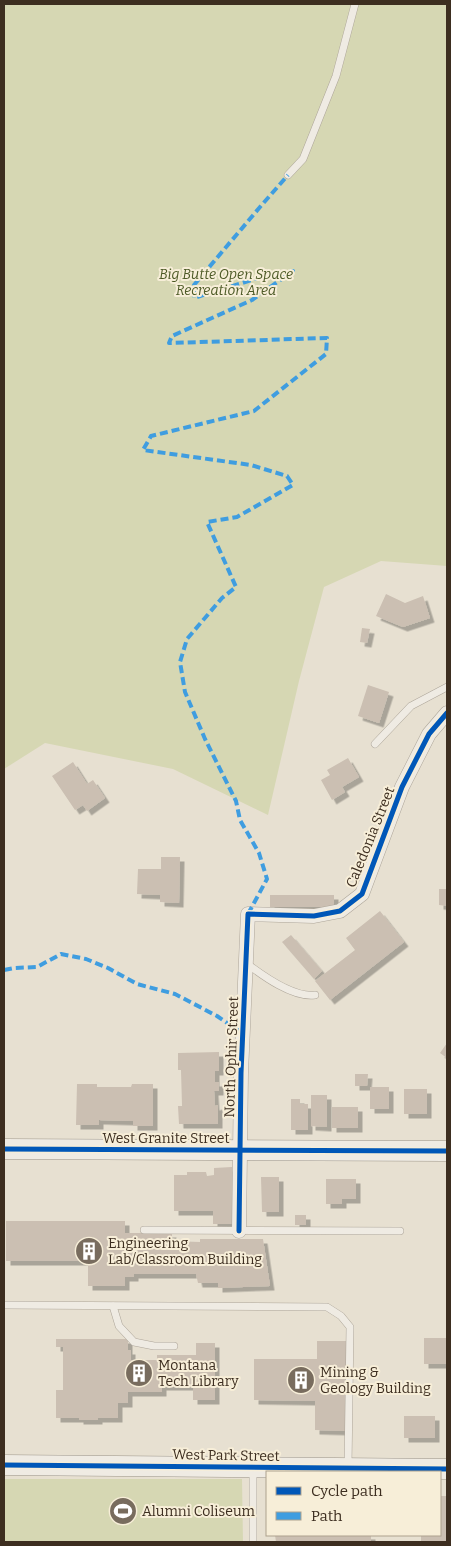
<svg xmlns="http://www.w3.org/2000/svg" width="451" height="1546" viewBox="0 0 451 1546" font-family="Bitter,serif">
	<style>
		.green { fill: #d6d7b3 }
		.building { fill: #cbbfb2; filter: url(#shadow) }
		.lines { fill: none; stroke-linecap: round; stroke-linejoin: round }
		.lane-casing { stroke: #ada599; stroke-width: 8 }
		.street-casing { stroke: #ada599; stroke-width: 15 }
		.secondary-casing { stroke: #9c958a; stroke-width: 21 }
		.lane { stroke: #efebe3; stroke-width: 7 }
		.street { stroke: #efebe3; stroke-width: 14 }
		.secondary { stroke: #efebe3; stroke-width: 20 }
		.quiet { stroke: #3f9de0; stroke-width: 4; stroke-dasharray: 8 4; stroke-linecap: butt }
		.cycleway-casing { stroke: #f7eed8; stroke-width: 8 }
		.cycleway { stroke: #0057b8; stroke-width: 5 }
		.labels { text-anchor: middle; stroke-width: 4; stroke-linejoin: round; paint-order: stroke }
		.park-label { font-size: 14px; font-style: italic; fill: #4d5a26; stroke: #f7eed8 }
		.street-label { font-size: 14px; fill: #3d2e20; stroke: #f7eed8 }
		.poi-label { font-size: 14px; fill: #3d2e20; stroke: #f7eed8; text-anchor: start }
	</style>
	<defs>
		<filter id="shadow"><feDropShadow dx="4.5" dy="4.5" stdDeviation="0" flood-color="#0004"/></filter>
	</defs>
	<rect width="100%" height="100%" fill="#e7e0d1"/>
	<!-- green -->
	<g class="green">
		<polygon points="4,4 447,4 447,566 381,561 324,587 299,681 268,815 173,769 45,743 4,769"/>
		<polygon points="4,1479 242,1479 243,1542 4,1542"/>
	</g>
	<!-- building -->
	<g class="building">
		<polygon points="386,594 405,603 423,596 430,618 403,627 376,616"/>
		<polygon points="362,628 370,629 367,643 360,642"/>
		<polygon points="368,685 389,692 379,723 358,716"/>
		<polygon points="348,758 359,777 342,787 345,792 332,800 321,780 330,775 327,770"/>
		<polygon points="73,762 87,784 93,780 105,798 87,811 83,805 75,810 52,776"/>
		<polygon points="161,857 180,857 179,903 160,902 160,895 137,894 138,869 161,869"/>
		<polygon points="439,889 447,889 447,906 439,905"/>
		<rect x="270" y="895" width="64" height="12"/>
		<polygon points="380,911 404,942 330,1000 315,981 355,950 346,938"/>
		<polygon points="291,935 322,971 314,979 282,942"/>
		<polygon points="447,1043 447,1058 440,1053"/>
		<polygon points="219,1052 219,1071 215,1071 215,1082 219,1082 219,1091 214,1091 215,1106 218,1105 218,1124 179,1124 178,1106 182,1106 181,1070 178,1070 178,1053"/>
		<polygon points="355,1074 368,1074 367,1086 355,1086"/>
		<polygon points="77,1084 97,1084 97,1087 131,1087 132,1084 153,1084 153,1126 133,1126 133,1121 99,1120 99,1125 76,1125"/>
		<rect x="370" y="1087" width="19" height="22"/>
		<rect x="404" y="1089" width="23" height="25"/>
		<polygon points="311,1095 327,1095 327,1127 311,1126"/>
		<polygon points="291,1099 300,1099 300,1104 308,1104 308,1130 291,1130"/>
		<rect x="332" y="1107" width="26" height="21"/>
		<polygon points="232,1167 233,1224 213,1224 213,1211 174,1211 174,1175 187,1175 187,1172 206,1172 207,1176 214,1175 214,1168"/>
		<polygon points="261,1177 279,1177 279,1212 262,1212"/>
		<polygon points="326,1179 356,1179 356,1199 342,1199 342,1204 326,1204"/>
		<rect x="295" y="1215" width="11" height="10"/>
		<polygon points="6,1221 125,1221 125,1233 172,1233 172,1241 200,1242 200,1239 263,1239 270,1286 218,1288 218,1283 198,1283 196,1274 134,1274 134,1277 125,1277 125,1286 88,1286 88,1261 6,1261"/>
		<rect x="424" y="1338" width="23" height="26"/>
		<polygon points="56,1339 128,1339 128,1350 131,1350 131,1360 157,1360 157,1355 196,1355 196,1343 215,1343 215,1400 193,1400 193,1386 162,1386 162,1392 128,1392 128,1403 118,1403 118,1418 98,1418 98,1420 79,1420 79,1418 56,1418 56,1390 63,1390 63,1347 56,1347"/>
		<polygon points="317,1341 347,1341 347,1431 315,1430 315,1401 254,1400 254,1359 317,1359"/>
		<rect x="404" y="1416" width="31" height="22"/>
		<polygon points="440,1496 447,1496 447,1542 421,1542 421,1535 440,1535"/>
		<polygon points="275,1535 371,1535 371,1542 276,1542"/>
	</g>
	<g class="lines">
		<!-- lane casing -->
		<g class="lane-casing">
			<g id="lane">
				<polyline points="288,175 303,159 336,76 355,4"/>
				<polyline points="375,744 411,706 447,687"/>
				<path d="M246 963C263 976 293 998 315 995"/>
				<polyline points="144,1230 400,1231"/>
				<polyline points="4,1305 327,1307 341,1316 350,1327 348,1467"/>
				<polyline points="113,1306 119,1326 134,1342 154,1346 174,1346"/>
				<polyline points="253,1470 253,1542"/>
			</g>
		</g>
		<!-- street casing -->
		<g class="street-casing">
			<polyline id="street" points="239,1231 241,1073 248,914 314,916 340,911 362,894 402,787 429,734 447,713"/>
		</g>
		<!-- secondary casing -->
		<g class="secondary-casing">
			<g id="secondary">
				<polyline points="4,1149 447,1151"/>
				<polyline points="4,1465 447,1469"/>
			</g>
		</g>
		<!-- lane -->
		<use href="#lane" class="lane"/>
		<!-- street -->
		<use href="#street" class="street"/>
		<!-- secondary -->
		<use href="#secondary" class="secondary"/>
		<!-- quiet -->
		<g class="quiet">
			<polyline points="248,914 267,879 259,853 240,820 236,801 205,739 185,692 180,662 187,639 222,598 236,587 207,522 237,517 293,485 287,476 251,465 143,450 151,436 254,411 326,354 327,338 169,343 172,336 252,300 293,271 274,273 194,298 194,285 260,207 288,175"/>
			<polyline points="4,970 14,968 37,967 61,954 86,959 108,968 137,984 175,994 217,1016 242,1033"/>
		</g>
		<!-- cycleway casing -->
		<g class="cycleway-casing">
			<g id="cycleway">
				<polyline points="4,1149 447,1151"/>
				<polyline points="239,1231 241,1073 248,914 314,916 340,911 362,894 402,787 429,734 447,713"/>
				<polyline points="4,1465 447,1469"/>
			</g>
		</g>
		<!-- cycleway -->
		<use href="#cycleway" class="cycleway"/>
	</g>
	<!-- icons -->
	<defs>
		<g id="building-disc" transform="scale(1.4375)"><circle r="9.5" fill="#786c5e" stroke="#f7eed8"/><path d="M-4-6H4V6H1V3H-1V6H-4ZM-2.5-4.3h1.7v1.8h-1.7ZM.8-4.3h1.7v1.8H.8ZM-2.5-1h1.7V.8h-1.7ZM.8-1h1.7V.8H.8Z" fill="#fff"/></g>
		<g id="stadium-disc" transform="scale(1.4375)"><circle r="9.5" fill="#786c5e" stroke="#f7eed8"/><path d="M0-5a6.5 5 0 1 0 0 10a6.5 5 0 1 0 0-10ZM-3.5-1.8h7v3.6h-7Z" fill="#fff"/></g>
	</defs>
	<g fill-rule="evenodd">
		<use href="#building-disc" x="89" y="1251"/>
		<use href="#building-disc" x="139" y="1373"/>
		<use href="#building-disc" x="301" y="1380"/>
		<use href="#stadium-disc" x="123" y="1511"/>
	</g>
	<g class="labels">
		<!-- park labels -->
		<g class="park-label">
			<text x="226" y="279">Big Butte Open Space<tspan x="226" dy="16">Recreation Area</tspan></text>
		</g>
		<!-- street labels -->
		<g class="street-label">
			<text transform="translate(370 837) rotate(-68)" y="5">Caledonia Street</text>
			<text transform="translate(231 1057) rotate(-88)" y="5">North Ophir Street</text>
			<text x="166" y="1143">West Granite Street</text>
			<text transform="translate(226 1455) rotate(1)" y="5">West Park Street</text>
		</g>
		<!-- poi labels -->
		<g class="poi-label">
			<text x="108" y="1248">Engineering<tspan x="108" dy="16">Lab/Classroom Building</tspan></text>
			<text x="158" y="1370">Montana<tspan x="158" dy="16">Tech Library</tspan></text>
			<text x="320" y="1377">Mining &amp;<tspan x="320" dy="16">Geology Building</tspan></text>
			<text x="142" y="1516">Alumni Coliseum</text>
		</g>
	</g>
	<!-- border -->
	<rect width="451" height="1546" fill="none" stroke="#3d2e20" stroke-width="10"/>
	<!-- legend -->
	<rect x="266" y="1471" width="175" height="65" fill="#f7eed8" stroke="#ada18e"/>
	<rect x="276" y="1487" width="25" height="8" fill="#0057b8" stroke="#ada18e"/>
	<text x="311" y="1496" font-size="15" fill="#3d2e20">Cycle path</text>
	<rect x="276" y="1512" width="25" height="8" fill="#3f9de0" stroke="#ada18e"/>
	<text x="311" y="1521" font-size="15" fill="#3d2e20">Path</text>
</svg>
